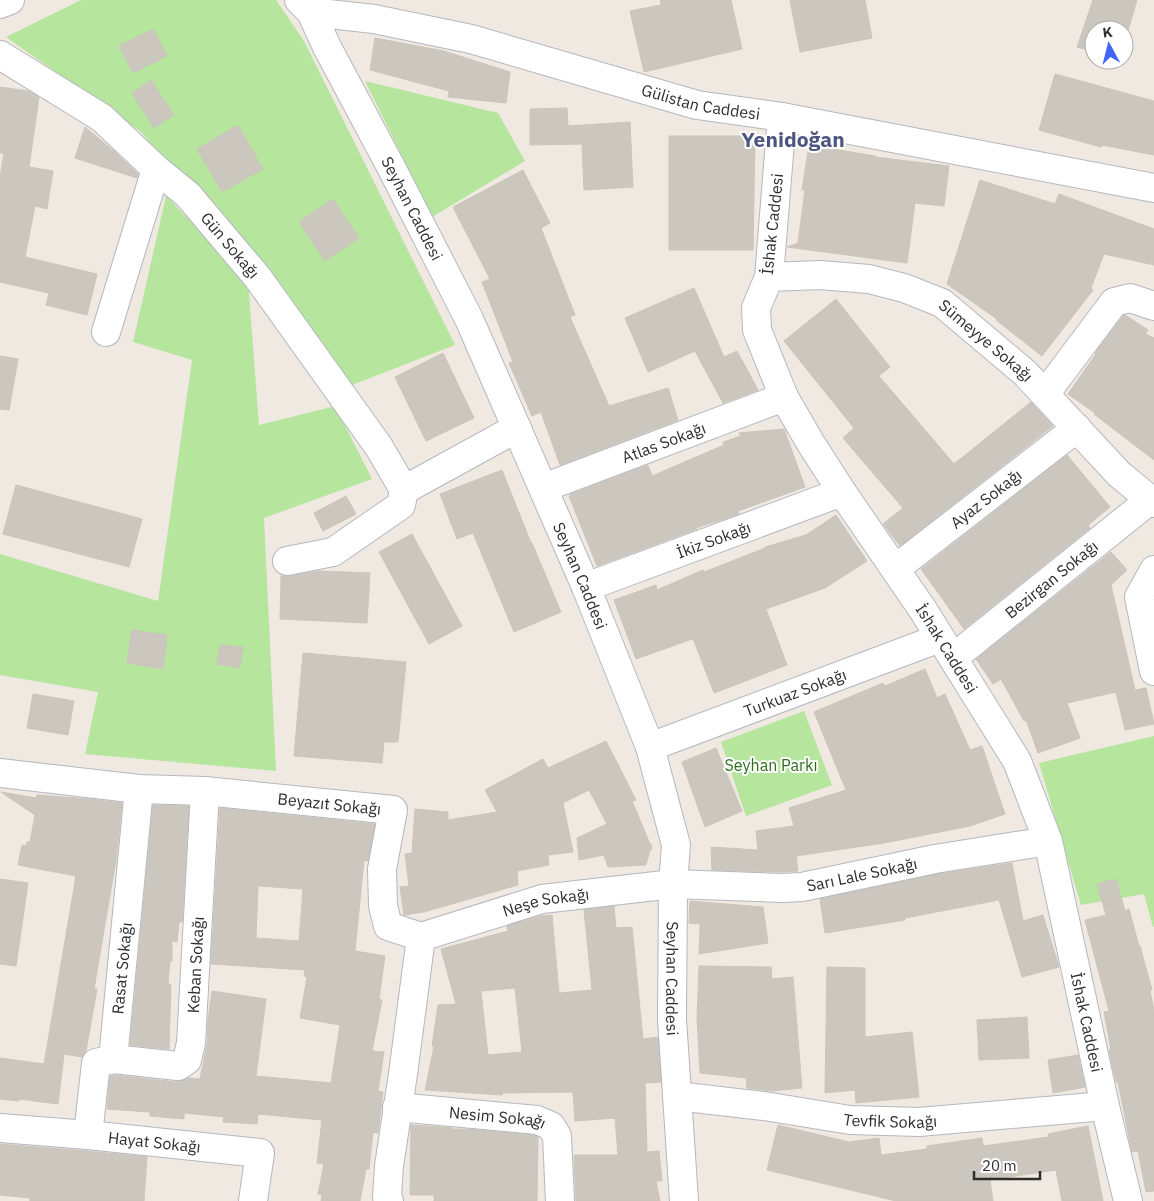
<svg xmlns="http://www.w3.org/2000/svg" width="1154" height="1201" viewBox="0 0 1154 1201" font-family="'IBM Plex Sans',sans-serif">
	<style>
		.green { fill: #b6e59e }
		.building { fill: #cbc7bf; stroke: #cbc5ba; fill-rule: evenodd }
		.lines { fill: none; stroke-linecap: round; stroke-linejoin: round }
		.minor-casing { stroke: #b4b7c1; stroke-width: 30 }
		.minor { stroke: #fff; stroke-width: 28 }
		.labels { text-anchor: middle; stroke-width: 4; stroke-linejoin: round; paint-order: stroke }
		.street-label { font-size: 16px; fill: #2e2e2e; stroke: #fff }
		.park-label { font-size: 16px; fill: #2c6e1b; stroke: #fff }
		.district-label { font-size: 21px; font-weight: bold; fill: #4d5680; stroke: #fff }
	</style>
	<rect width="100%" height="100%" fill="#efe9e1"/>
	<!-- green -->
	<g class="green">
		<polygon points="81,0 276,0 304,41 455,345 352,385 141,132 6,37"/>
		<polygon points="365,81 498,113 525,161 432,217"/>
		<polygon points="166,196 248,280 259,425 335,406 372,479 264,518 276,771 85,754 98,692 0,675 0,554 158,601 192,360 133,342"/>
		<polygon points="804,711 832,785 746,816 721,742"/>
		<polygon points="1154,736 1154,927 1153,927 1144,894 1081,905 1039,763"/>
	</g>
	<!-- building -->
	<g class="building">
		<polygon points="660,0 731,0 742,49 644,72 630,11 661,5"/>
		<polygon points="790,0 865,0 872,38 800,52"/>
		<polygon points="1093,0 1137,0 1124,44 1124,30 1094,30 1094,52 1077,47"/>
		<polygon points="153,29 167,56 133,73 119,46"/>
		<polygon points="375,38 444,51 510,72 506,103 448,97 449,91 370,70"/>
		<polygon points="1055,74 1154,101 1154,155 1102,145 1101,147 1039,130"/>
		<polygon points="151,80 174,115 154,128 132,93"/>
		<polygon points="0,87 28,91 39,97 29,167 53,171 47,209 35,206 25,257 97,274 87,315 46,305 49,293 0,282 0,177 4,153 0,153"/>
		<polygon points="567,108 568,126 630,122 633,187 584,190 582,144 530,145 530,109"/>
		<polygon points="238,125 263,169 222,192 197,149"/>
		<polygon points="85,127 115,152 138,174 137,178 75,158"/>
		<polygon points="669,136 755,136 753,250 669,250"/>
		<polygon points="809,145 875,156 875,157 949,166 944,206 915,203 907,263 787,247 798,243 805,190 802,190"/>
		<polygon points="523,170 550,223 541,228 575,315 570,317 609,406 668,388 678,420 560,465 541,412 532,416 509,363 513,362 482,282 490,279 453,207"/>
		<polygon points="980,180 1055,204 1059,194 1154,229 1154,265 1104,254 1091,288 1093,290 1042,356 996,320 997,319 947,284"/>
		<polygon points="333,199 359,238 325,261 299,222"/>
		<polygon points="694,288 724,357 737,351 758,390 723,403 695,351 648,372 625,318"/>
		<polygon points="836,299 890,367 879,376 954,464 1031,402 1053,426 900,546 883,524 903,508 843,438 854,428 784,341"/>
		<polygon points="1125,315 1148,330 1145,334 1154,338 1154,460 1094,414 1095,413 1068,394 1096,354 1095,353 1123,316"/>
		<polygon points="443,353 474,418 426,441 395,377"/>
		<polygon points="0,356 18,359 9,410 0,409"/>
		<polygon points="784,429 805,487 738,511 739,514 696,528 697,529 597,566 569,496 571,495 571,494 648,465 652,476 724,445 723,442 741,436 739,433"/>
		<polygon points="1067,455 1110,507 1088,525 1090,528 964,629 921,569"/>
		<polygon points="502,470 531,543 532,543 561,612 514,632 473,533 457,539 440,494"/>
		<polygon points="16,485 142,519 129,567 3,534"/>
		<polygon points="346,496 356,514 323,531 314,513"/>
		<polygon points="836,515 867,561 825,588 766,609 787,665 714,693 694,641 692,639 636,659 614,600 656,585 657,590 703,570 704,572 765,548 765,547 806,535"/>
		<polygon points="412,534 462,626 429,644 379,552"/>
		<polygon points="1111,552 1127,570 1111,585 1135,690 1146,688 1154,724 1125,730 1116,692 1067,703 1080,738 1038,753 1026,720 1024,721 1001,679 993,684 976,659"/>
		<polygon points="319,571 370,573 367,623 280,619 281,576 290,576"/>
		<polygon points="132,630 167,635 163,669 127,663"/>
		<polygon points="220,645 243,647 240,668 217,664"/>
		<polygon points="303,653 406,662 398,742 384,742 382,763 294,756"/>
		<polygon points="925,669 937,698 945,694 970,750 982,746 1005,814 970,826 884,843 796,856 798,871 782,872 712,870 711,847 758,850 756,831 794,826 789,808 846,790 814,712 883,683 885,686"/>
		<polygon points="33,694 74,701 68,735 27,728"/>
		<polygon points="606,741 636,800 632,801 650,844 652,844 651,847 652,849 650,850 646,865 608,867 604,855 579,860 577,838 607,824 589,790 563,803 573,852 548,855 549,865 517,871 518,885 424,912 404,915 400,887 409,886 405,854 412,853 415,809 448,812 448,820 497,812 485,790 543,759 548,768"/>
		<polygon points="716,748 742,811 705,827 682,762"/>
		<polygon points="1,792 36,798 37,795 89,799 122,803 116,860 94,989 97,989 86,1051 82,1057 64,1054 58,1104 19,1099 19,1101 0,1099 0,1058 44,1064 76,876 18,865 22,845 26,846 27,842 30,842 35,815"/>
		<polygon points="153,805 189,806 182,922 179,922 177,942 172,941 172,961 170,961 168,984 171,985 169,1049 130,1045"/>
		<path d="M220 808 375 824 368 861 364 860 355 951 385 956 379 999 382 1000 372 1051 384 1052 378 1091 383 1092 378 1133 373 1132 369 1169H366L360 1201H321L322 1195 318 1194 324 1164 317 1163 322 1120 258 1114 257 1124 223 1122 224 1117 184 1113V1119L150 1116V1112L107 1109 110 1076 114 1075 176 1082 188 1078 200 1079 207 1044 208 1020 212 991 266 999 256 1076 331 1083 340 1025 300 1018 307 977 304 976 305 970 211 964ZM258 886 303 889 299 941 256 938Z"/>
		<polygon points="1012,863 1023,921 1043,915 1059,967 1022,977 999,900 905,918 905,920 825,933 820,899 938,874"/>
		<polygon points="0,879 28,883 16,966 0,964"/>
		<polygon points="1116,879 1125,911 1129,909 1139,946 1140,946 1152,990 1150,991 1154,1010 1154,1191 1146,1192 1138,1151 1132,1152 1118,1082 1116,1082 1109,1050 1111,1050 1104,1012 1109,1011 1085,920 1106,915 1097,884"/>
		<polygon points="690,901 763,907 768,943 699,954 700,924 689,923"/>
		<path d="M614 906 616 928 632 927 643 1039 658 1037 661 1082 645 1083 647 1152 659 1151 662 1181H656L660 1201H576L574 1155H618L615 1118 575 1121 573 1092 502 1093V1095L425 1090 434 1046H432L438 1005 456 1004 441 949 508 931 507 926 540 916 552 915 559 993 592 990 584 910ZM515 988 522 1052 488 1055 481 991Z"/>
		<polygon points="699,966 771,967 772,979 793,977 802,1088 772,1091 747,1088 746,1078 700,1073 697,1017"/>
		<polygon points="827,967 865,968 865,1037 912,1032 919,1097 856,1103 855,1090 825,1093"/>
		<polygon points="1027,1017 1029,1058 979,1060 977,1020"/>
		<polygon points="1078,1055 1085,1087 1053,1093 1048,1060"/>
		<polygon points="411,1125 427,1126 452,1128 452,1129 466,1129 533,1135 538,1137 537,1201 434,1201 434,1195 410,1195"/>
		<polygon points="778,1125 849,1142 879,1138 881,1155 927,1149 927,1146 982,1138 983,1146 1049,1137 1048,1134 1088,1126 1103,1201 1062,1201 1056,1170 990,1180 993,1201 896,1201 767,1170"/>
		<polygon points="0,1144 87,1151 147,1157 144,1201 30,1201 30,1198 0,1195"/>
	</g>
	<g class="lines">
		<!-- minor casing -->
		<g class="minor-casing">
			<g id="minor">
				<path id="s1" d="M299 0 311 12 327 47 392 169 469 319 586 587 650 747 676 845 673 884 672 1019 684 1201"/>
				<polyline points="0,4 10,0"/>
				<path id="s2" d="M311 12 374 19 471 39 697 105 782 117 1154 188"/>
				<path id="s3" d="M0 55 102 118 156 169 188 195 258 278 379 447 404 490"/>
				<path id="s4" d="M782 117 769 277 756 308 757 330 784 397 810 442 842 492 923 610 1017 761 1048 841 1105 1106 1128 1201"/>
				<path id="s5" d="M769 277 820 275 869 279 904 288 942 303 1025 373 1119 474 1154 503"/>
				<polyline points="106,332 156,169"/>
				<polyline points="1045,394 1114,302 1130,298 1154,306"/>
				<path id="s6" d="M543 488 784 397"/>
				<polyline points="287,561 333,552 401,505 404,490 517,428"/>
				<path id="s7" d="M895 569 1077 428"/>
				<polyline points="1154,570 1139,597 1154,671"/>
				<path id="s8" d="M586 587 842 492"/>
				<path id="s9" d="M953 658 1150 500"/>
				<path id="s10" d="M650 747 940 638"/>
				<path id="s11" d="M0 773 139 789 205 791 393 810 382 869 383 906 388 926 421 937 403 1074 389 1166 387 1197 389 1201"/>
				<path id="s12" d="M421 937 542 899 673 884 782 888 802 887 935 859 1048 841"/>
				<path id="s13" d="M113 1059 178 1066 187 1060 191 1043 205 791"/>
				<path id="s14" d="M677 1096 764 1106 850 1120 919 1122 1105 1106"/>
				<path id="s15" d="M397 1107 537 1120 551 1126 557 1136 560 1201"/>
				<path id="s16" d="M0 1128 88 1135 260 1153 253 1201"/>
				<path id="s17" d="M88 1135 96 1063 113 1059 139 789"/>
			</g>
		</g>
		<!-- minor -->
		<use href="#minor" class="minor"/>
	</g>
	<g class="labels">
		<!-- street labels -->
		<g class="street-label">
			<text dy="6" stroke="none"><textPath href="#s2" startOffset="401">Gülistan Caddesi</textPath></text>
			<text dy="6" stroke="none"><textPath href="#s1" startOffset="238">Seyhan Caddesi</textPath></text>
			<text transform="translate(772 224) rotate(-84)" y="6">İshak Caddesi</text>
			<text dy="6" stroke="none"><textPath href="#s3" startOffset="301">Gün Sokağı</textPath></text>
			<text dy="6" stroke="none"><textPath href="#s5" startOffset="235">Sümeyye Sokağı</textPath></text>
			<text dy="6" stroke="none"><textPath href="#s6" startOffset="129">Atlas Sokağı</textPath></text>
			<text dy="6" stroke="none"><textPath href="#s7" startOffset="115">Ayaz Sokağı</textPath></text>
			<text dy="6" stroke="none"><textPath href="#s8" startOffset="136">İkiz Sokağı</textPath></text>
			<text dy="6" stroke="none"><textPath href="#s1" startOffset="642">Seyhan Caddesi</textPath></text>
			<text dy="6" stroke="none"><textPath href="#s9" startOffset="126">Bezirgan Sokağı</textPath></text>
			<text dy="6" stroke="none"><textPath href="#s4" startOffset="588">İshak Caddesi</textPath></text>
			<text dy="6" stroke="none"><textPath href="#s10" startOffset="155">Turkuaz Sokağı</textPath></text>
			<text dy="6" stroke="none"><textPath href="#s11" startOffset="331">Beyazıt Sokağı</textPath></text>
			<text dy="6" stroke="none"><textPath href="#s12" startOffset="449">Sarı Lale Sokağı</textPath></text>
			<text dy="6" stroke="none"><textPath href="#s12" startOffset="130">Neşe Sokağı</textPath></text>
			<text dy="6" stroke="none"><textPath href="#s13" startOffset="172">Keban Sokağı</textPath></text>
			<text dy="6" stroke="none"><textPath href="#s17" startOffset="181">Rasat Sokağı</textPath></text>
			<text dy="6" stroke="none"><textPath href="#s1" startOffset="1062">Seyhan Caddesi</textPath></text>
			<text dy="6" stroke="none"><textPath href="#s4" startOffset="992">İshak Caddesi</textPath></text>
			<text dy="6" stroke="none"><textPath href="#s14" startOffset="215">Tevfik Sokağı</textPath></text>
			<text dy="6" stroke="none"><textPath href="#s15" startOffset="101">Nesim Sokağı</textPath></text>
			<text dy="6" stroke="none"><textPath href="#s16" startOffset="155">Hayat Sokağı</textPath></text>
		</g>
		<!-- park labels -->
		<g class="park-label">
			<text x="771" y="771">Seyhan Parkı</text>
		</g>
		<!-- district labels -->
		<g class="district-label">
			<text x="793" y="147">Yenidoğan</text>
		</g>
	</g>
	<!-- north arrow -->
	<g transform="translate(1109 45) rotate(353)"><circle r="24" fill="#ffffff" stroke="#ababab"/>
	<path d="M0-4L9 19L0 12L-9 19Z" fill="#4264fb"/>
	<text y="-8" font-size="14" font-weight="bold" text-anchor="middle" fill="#2e2e2e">K</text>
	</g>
	<!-- scale -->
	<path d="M974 1171v8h66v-8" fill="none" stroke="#2e2e2e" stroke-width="2.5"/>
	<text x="982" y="1171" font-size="15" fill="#2e2e2e" stroke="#ffffff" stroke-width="4" paint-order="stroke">20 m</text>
</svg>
